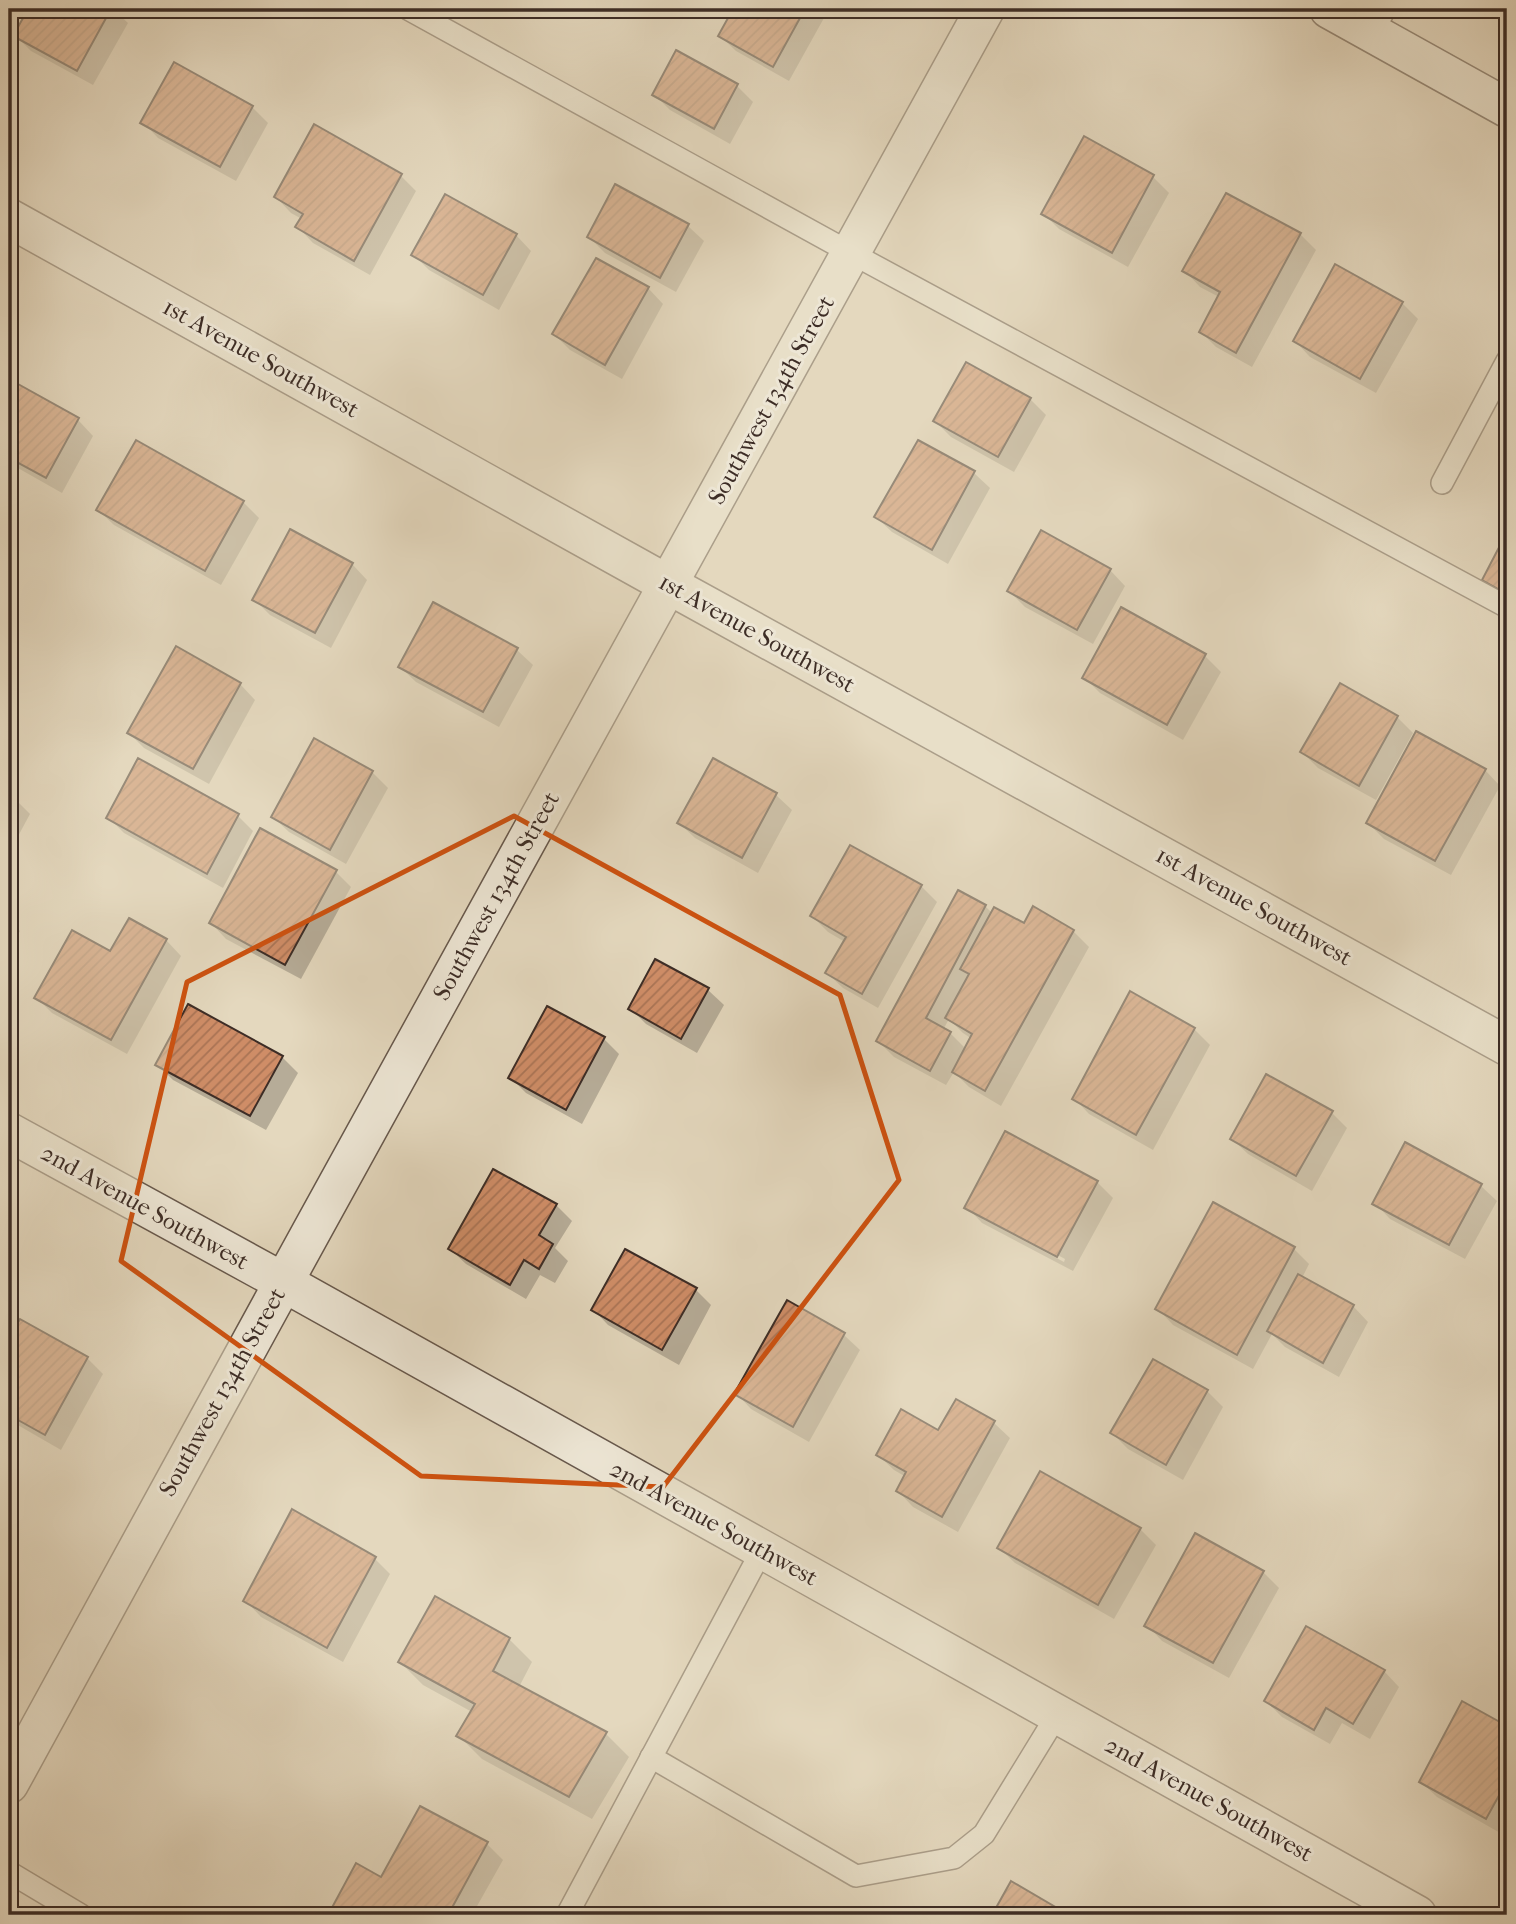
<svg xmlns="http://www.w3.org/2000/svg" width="1516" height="1924" viewBox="0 0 1516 1924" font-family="'IM FELL French Canon',serif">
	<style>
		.shadow { fill: #0003; fill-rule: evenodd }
		.building { fill: url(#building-hatch); stroke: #3d2d26; stroke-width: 2 }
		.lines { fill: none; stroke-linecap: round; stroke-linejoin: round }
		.lane-casing { stroke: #67584c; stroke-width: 24 }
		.street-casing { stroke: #67584c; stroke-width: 41 }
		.secondary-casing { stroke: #3d2d26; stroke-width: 41 }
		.lane { stroke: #ede6d5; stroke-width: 21 }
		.street { stroke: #ede6d5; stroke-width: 38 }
		.secondary { stroke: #ede6d5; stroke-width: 38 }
		.marked { fill: none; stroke: #ce5210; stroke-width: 5; stroke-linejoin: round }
		.labels { text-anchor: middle; stroke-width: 6; stroke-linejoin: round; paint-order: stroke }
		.street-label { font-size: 24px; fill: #3d2d26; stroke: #ede6d5 }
	</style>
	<defs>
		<pattern id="building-hatch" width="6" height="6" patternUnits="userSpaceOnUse" patternTransform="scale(1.75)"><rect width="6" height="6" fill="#cf8d67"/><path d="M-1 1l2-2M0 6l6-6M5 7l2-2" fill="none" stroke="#a97455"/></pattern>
	</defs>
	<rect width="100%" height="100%" fill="#e4d8be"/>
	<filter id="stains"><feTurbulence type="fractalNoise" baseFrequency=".00286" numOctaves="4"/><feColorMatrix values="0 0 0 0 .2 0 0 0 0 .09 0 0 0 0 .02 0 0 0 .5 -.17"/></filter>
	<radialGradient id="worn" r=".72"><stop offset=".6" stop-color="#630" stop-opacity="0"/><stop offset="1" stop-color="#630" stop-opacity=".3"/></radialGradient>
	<!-- shadow -->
	<g class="shadow">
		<polygon points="30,9 113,9 128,23 93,85 31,51 15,35"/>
		<polygon points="735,9 829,9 789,81 736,51 720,36"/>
		<polygon points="676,52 737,86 753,102 730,144 670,110 654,94"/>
		<polygon points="252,107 268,123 236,181 158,138 143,122"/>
		<polygon points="1085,139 1153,177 1169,193 1128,267 1059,229 1043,213"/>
		<polygon points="401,176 416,191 370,275 313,243 298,227 302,219 291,213 276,197"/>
		<polygon points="616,187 688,226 704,241 676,292 605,253 589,237"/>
		<polygon points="1300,234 1316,250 1252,367 1216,347 1201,332 1219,297 1200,287 1185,271"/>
		<polygon points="516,235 531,251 499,310 429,270 413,254"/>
		<polygon points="648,288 663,304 622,379 570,350 554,334"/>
		<polygon points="1402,303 1418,319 1376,393 1310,357 1295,341"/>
		<polygon points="9,381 78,420 93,436 62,493 9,463"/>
		<polygon points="1030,399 1046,415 1014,472 951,437 935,421"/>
		<polygon points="918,442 974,473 990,488 948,564 892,532 876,517"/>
		<polygon points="243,502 259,518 221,585 114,525 98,510"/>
		<polygon points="1507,536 1507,602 1484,579"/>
		<polygon points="352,564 367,580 331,648 270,615 254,599"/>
		<polygon points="1110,570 1125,586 1093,644 1025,607 1009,591"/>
		<polygon points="434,605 517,650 533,665 499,727 416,682 400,667"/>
		<polygon points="1122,609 1205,656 1221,672 1183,740 1100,693 1084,677"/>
		<polygon points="240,684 255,700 209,784 144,748 129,733"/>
		<polygon points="1397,717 1413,733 1376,800 1318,768 1302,752"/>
		<polygon points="714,760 776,795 792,810 758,873 695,838 679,823"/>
		<polygon points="1485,770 1500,786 1451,875 1384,839 1368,823"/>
		<polygon points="372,772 388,788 346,864 289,832 273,817"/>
		<polygon points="9,793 30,814 9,853"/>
		<polygon points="238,816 253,831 223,888 124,833 108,817"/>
		<polygon points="851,847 921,886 937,902 878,1008 843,988 827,973 845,942 828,932 812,916"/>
		<polygon points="335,871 351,887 301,979 226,939 211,923"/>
		<path d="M985 906 993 914 1025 925 1073 931 1089 947 1001 1106 969 1087 954 1072 946 1085 894 1057 878 1041ZM949 1019 963 1033 972 1039 966 1049 950 1033 943 1030Z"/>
		<polygon points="9,920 20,931 9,951"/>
		<polygon points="166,940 181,956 127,1054 52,1013 37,998 111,954"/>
		<polygon points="708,990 724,1005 697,1053 646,1024 630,1008"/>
		<polygon points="1194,1029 1210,1045 1153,1150 1089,1114 1074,1098"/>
		<polygon points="604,1039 619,1054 582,1124 526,1093 510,1077"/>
		<polygon points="282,1057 298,1073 266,1130 173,1080 158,1065"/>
		<polygon points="1331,1112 1347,1128 1312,1191 1248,1154 1232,1139"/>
		<polygon points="1406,1144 1481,1186 1497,1201 1465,1259 1390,1219 1375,1203"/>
		<path d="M1097 1182 1113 1198 1073 1271 982 1223 967 1207ZM983 1215 1065 1259 1064 1262 983 1219Z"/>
		<polygon points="556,1205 572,1221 555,1248 568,1261 555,1283 540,1275 526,1299 466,1264 450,1249"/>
		<polygon points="1293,1248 1309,1264 1302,1278 1353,1306 1368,1322 1339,1377 1285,1347 1272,1334 1253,1369 1173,1325 1158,1309"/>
		<polygon points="696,1290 711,1305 679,1365 608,1325 593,1309"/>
		<polygon points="787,1302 844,1335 860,1350 809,1442 751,1409 736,1393"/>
		<polygon points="20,1321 87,1358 103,1374 61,1450 9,1420 9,1342"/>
		<polygon points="1207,1391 1223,1407 1183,1480 1128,1449 1112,1433"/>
		<polygon points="994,1423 1010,1438 958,1532 913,1507 898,1491 906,1477 894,1470 878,1455 939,1433"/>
		<polygon points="1140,1529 1156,1545 1114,1619 1015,1563 999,1548"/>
		<polygon points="374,1558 390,1574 343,1662 261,1617 246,1601"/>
		<polygon points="1263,1572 1279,1588 1229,1678 1162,1641 1147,1625"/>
		<polygon points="509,1639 532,1662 519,1687 606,1734 629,1757 592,1819 482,1759 459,1736 472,1712 423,1685 400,1662"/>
		<polygon points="1384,1671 1399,1687 1370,1739 1342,1723 1330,1744 1282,1717 1266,1701"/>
		<polygon points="1462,1703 1507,1728 1507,1825 1502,1834 1437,1797 1421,1782"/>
		<polygon points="487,1844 503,1860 472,1915 330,1915 356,1866 381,1879"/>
	</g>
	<!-- building -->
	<g class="building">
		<polygon points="28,9 111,9 77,71 13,36"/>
		<polygon points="733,9 805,9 773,67 718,36"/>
		<polygon points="676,50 738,84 714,129 652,95"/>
		<polygon points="174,62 253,106 220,167 140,123"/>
		<polygon points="314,124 402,174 354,261 295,227 303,214 274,197"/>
		<polygon points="1084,136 1154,175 1112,253 1041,214"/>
		<polygon points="615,184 689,224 660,278 587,237"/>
		<polygon points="1226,193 1301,233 1236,353 1199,332 1220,292 1182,271"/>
		<polygon points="445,194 517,234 483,295 411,255"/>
		<polygon points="596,258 649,287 605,365 552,334"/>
		<polygon points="1335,264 1403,302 1360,379 1293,341"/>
		<polygon points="966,362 1031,398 998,457 933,421"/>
		<polygon points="9,379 79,418 46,478 9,458"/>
		<polygon points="136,440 244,501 205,571 96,510"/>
		<polygon points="918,440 975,471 932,550 874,517"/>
		<polygon points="290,529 353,563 315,633 252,600"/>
		<polygon points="1041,530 1111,569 1077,630 1007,591"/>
		<polygon points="1507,532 1507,594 1482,580"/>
		<polygon points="433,602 518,648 483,712 398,667"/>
		<polygon points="1121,607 1206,654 1167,725 1082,678"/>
		<polygon points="176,646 241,683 193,769 127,733"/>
		<polygon points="1340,683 1398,716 1359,786 1300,752"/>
		<polygon points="1416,731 1486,769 1435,861 1366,823"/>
		<polygon points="314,738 373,771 330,850 271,817"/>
		<polygon points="138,758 239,814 207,874 106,818"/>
		<polygon points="713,758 777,793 742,858 677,823"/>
		<polygon points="260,828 337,870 285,965 209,923"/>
		<polygon points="850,845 922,885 862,994 825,973 846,937 810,916"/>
		<polygon points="958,890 986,905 926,1018 951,1032 930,1071 876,1041"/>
		<polygon points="1033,906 1074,930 985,1091 952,1072 972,1034 945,1018 969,974 960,969 994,907 1024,923"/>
		<polygon points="129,918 167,939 111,1040 34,998 72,930 110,951"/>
		<polygon points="655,959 709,988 681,1039 628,1009"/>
		<polygon points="1130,991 1195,1028 1136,1135 1072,1099"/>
		<polygon points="188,1004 283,1056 250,1116 155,1065"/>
		<polygon points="547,1006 605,1037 566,1110 508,1078"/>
		<polygon points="1266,1074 1333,1111 1296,1176 1230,1139"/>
		<polygon points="1005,1131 1098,1181 1057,1257 964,1208"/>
		<polygon points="1405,1142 1482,1184 1449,1245 1372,1204"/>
		<polygon points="493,1169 557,1204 539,1235 553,1244 539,1269 524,1260 510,1285 448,1249"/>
		<polygon points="1213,1202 1295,1247 1237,1355 1155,1309"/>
		<polygon points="625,1249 697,1288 662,1350 591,1310"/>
		<polygon points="1298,1274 1354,1305 1323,1363 1267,1331"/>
		<polygon points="787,1300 845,1333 793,1427 734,1394"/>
		<polygon points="20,1319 88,1357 45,1435 9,1415 9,1338"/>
		<polygon points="1153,1359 1208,1390 1166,1465 1110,1433"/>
		<polygon points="956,1399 995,1421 942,1517 896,1491 906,1472 876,1455 901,1409 938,1430"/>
		<polygon points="1040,1471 1141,1528 1098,1605 997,1548"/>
		<polygon points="292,1509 376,1557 327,1648 243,1601"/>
		<polygon points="1195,1533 1264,1571 1213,1663 1144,1626"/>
		<polygon points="435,1596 510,1638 493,1671 607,1732 569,1797 456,1736 475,1704 398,1662"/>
		<polygon points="1306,1626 1385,1670 1353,1724 1326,1708 1314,1730 1264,1701"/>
		<polygon points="1462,1701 1507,1726 1507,1781 1486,1819 1419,1782"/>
		<polygon points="420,1806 488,1842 448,1915 328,1915 356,1863 381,1877"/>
		<polygon points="1011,1881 1069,1915 992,1915"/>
	</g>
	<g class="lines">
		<!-- lane casing -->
		<g class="lane-casing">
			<g id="lane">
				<polyline points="408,9 851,253 1507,607"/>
				<polyline points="1372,33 1385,9"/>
				<polyline points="1442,483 1507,361"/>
				<polyline points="651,1757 856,1876 954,1858 984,1834 1057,1715"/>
				<polyline points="9,1872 81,1915"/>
				<polyline points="567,1915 762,1550"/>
			</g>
		</g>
		<!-- street casing -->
		<g class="street-casing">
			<g id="street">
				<polyline points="9,218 669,585 1507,1046"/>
				<polyline points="9,1132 283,1282 1417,1915"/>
				<path d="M9 1784C332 1191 660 600 985 9"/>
			</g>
		</g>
		<!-- secondary casing -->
		<g class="secondary-casing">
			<polyline id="secondary" points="1329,9 1507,108"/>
		</g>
		<!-- lane -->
		<use href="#lane" class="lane"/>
		<!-- street -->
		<use href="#street" class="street"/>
		<!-- secondary -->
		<use href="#secondary" class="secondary"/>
	</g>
	<!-- marked area -->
	<path d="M0 0H1516V1924H0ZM514 816 840 995 899 1180 663 1487 421 1476 121 1261 187 982Z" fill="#e4d8be" fill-opacity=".55" fill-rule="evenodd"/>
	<path class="marked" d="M514 816 840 995 899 1180 663 1487 421 1476 121 1261 187 982Z"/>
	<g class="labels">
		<!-- street labels -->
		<g class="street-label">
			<text transform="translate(261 358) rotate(29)" y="8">1st Avenue Southwest</text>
			<text transform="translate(771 400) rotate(-61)" y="8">Southwest 134th Street</text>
			<text transform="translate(757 633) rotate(29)" y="8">1st Avenue Southwest</text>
			<text transform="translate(496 896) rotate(-61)" y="8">Southwest 134th Street</text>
			<text transform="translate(1254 906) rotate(29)" y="8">1st Avenue Southwest</text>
			<text transform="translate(145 1207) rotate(29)" y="8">2nd Avenue Southwest</text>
			<text transform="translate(222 1392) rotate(-61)" y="8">Southwest 134th Street</text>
			<text transform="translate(714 1523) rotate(29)" y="8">2nd Avenue Southwest</text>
			<text transform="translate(1209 1799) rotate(29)" y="8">2nd Avenue Southwest</text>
		</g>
	</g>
	<!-- margin -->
	<rect width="1516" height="1924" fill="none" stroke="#e4d8be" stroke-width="35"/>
	<rect x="10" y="10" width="1495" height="1903" fill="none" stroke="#3d2d26" stroke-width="3.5"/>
	<rect x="18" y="18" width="1481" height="1889" fill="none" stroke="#3d2d26" stroke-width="2"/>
	<rect width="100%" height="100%" filter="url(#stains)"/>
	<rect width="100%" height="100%" fill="url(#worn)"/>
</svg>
